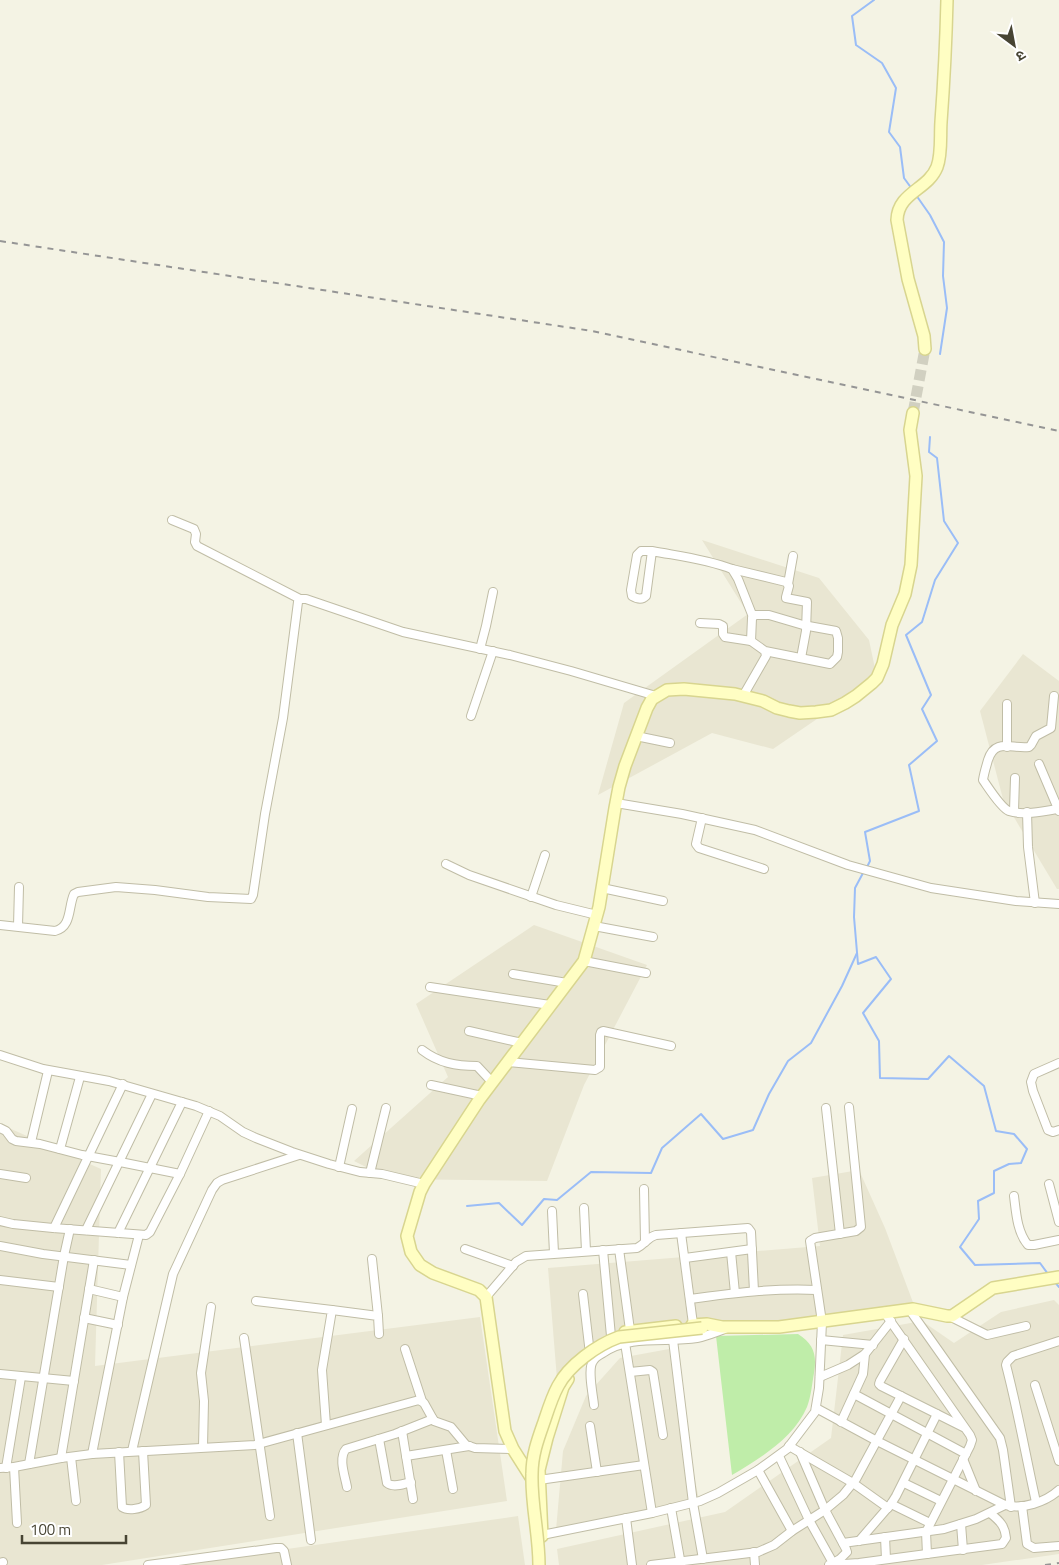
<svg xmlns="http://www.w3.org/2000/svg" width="1059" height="1565" viewBox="0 0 1059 1565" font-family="'Titillium Web','Noto Sans Devanagari',sans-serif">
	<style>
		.residential { fill: #e9e6d2 }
		.green { fill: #bfeda9 }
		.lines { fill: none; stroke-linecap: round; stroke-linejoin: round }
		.stream { stroke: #9abdf7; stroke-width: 2 }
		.secondary-tunnel { stroke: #d1d0c1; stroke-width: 11; stroke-dasharray: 11 5.5; stroke-linecap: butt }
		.street-casing { stroke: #c0bda6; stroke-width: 10 }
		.secondary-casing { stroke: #d8d58f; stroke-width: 14 }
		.street { stroke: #fff; stroke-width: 8 }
		.secondary { stroke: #fffec3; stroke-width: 11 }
		.rail { stroke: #959595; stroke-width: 2; stroke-dasharray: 6 6; stroke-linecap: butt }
		.secondary-bridge-casing { stroke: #d8d58f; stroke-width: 14; stroke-linecap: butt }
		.secondary-bridge { stroke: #fffec3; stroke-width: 11 }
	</style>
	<rect width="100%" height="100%" fill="#f4f3e4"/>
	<!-- residential -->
	<g class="residential">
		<polygon points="702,540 819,578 869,640 877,678 773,749 712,733 598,795 624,703 748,614"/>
		<polygon points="1023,654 1059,681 1059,889 1057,889 1003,799 980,711"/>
		<polygon points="534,925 647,965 584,1085 547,1181 390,1179 354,1161 448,1077 416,1004"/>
		<polygon points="0,1124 101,1169 95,1366 480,1317 507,1501 102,1565 0,1565"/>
		<polygon points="859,1170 885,1228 914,1305 608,1340 557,1379 548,1268 820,1246 812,1178"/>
		<polygon points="1054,1300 1059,1305 1059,1554 982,1565 559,1565 557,1549 725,1512 831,1438 843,1335 922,1321 954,1343 1001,1312"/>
		<polygon points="669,1349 699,1500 556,1530 563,1451 586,1396 620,1358"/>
		<polygon points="518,1516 525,1565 176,1565"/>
	</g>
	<!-- green -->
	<path class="green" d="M798 1334C814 1344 817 1355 814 1373 812 1384 811 1397 807 1407 794 1438 759 1459 732 1475L716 1336Z"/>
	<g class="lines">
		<!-- stream -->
		<g class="stream">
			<polyline points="874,0 852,16 856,45 882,63 896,88 889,132 900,147 904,178 912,189"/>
			<polyline points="916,195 930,215 944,242 943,276 947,308 940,354"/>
			<polyline points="867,867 870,861 865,832 919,811 909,765 937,741 922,709 931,695 906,635 922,622 935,580 958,543 944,521 937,458 929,452 930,437"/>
			<polyline points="863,873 855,888 854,917 858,964 876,957 891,979 863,1013 879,1041 880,1078 928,1079 949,1056 984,1086 996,1131 1014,1134 1027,1149 1021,1163 1009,1164 994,1171 994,1193 978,1201 979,1219 960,1247 975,1265 1040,1263 1048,1274"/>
			<polyline points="467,1206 499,1203 522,1225 544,1199 557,1200 591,1172 651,1173 662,1148 701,1114 723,1139 753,1130 769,1094 788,1061 811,1043 842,986 857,953"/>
			<polyline points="1054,1281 1059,1287"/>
		</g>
		<!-- secondary-tunnel -->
		<polyline class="secondary-tunnel" points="913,413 925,349"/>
		<!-- street casing -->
		<g class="street-casing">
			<g id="street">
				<polyline points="172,520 194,529 196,534 195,542 197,546 300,599"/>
				<path d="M652 551 646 596C642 600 637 599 632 596L631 590 637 555 641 551H652C678 556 706 559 732 569L738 579 753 617"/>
				<polyline points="732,569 786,582 789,586 786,597 786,598 807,602 806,631 801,658"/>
				<polyline points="788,584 793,556"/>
				<polyline points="700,623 719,624 723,626 723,634 725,637 751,641"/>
				<polyline points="480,649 486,626 493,592"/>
				<polyline points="743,696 766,656 765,651 751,641 752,618 754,615 769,615 803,625 836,631 838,638 838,652 837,657 830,664 765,651"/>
				<path d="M1054 696 1051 728 1036 736 1031 745 1029 747C1011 749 995 738 988 760 986 767 984 773 983 780 988 787 1001 808 1009 811 1024 816 1043 811 1058 809"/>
				<polyline points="471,716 493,651"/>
				<polyline points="636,736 670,743"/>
				<polyline points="1007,747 1007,704"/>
				<polyline points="1039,764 1059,811"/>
				<polyline points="616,803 682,814 755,830 848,865 931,888 1016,901 1059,904"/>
				<polyline points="1014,811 1015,778"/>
				<polyline points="1027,812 1028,847 1035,903"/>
				<polyline points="702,818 696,844 699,848 764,869"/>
				<polyline points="446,864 469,875 556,905 597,915"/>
				<polyline points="602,888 663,901"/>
				<polyline points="531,897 545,855"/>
				<path d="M0 925 55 931C72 927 68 907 74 894L78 892 116 887 155 890 208 897 251 899 253 895 265 814 283 718 298 602 300 599H306L403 632 510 655 571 671 656 696"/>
				<polyline points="18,926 19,887"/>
				<polyline points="594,926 653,937"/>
				<polyline points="584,961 646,973"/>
				<polyline points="513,974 567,983"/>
				<polyline points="430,987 550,1005"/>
				<polyline points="469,1031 522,1043"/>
				<path d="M422 1050C439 1063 456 1066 477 1066L492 1082"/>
				<polyline points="0,1055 43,1069 109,1081 196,1106 220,1116 243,1132 256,1138 292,1152 329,1164 360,1172 382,1174 424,1184"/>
				<polyline points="508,1062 595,1070 600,1067 600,1035 601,1032 603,1031 671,1046"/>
				<polyline points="1059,1063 1034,1074 1031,1082 1033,1091 1048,1130 1053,1132 1059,1130"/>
				<polyline points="431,1085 482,1096"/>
				<polyline points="826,1108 840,1234"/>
				<polyline points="0,1128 6,1131 12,1139 16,1141 40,1144 82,1155 120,1162 180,1174"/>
				<polyline points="31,1142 48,1071"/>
				<polyline points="60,1149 80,1077"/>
				<polyline points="339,1167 352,1109"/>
				<polyline points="370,1173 386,1108"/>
				<polyline points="0,1174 26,1178"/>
				<polyline points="1049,1184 1059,1222"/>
				<polyline points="644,1189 645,1242"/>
				<path d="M1014 1196C1016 1212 1017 1232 1028 1245H1034L1059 1240"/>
				<polyline points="584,1208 586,1251"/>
				<polyline points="552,1211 554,1253"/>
				<polyline points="0,1221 13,1224 53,1228 146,1235 150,1232 180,1174 209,1111"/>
				<polyline points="54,1228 123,1084"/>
				<polyline points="86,1230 152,1094"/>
				<polyline points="118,1233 182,1102"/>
				<polyline points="681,1233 693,1324"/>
				<polyline points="0,1246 43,1254 131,1265"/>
				<polyline points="465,1249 513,1266"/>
				<polyline points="619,1249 630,1330"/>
				<polyline points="603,1250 611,1336"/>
				<polyline points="731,1252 735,1293"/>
				<polyline points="685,1258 752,1249"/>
				<polyline points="372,1259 378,1316"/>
				<polyline points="0,1280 59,1287"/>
				<polyline points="89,1289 123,1297"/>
				<polyline points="583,1294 590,1354"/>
				<path d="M486 1297 516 1262 526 1256 637 1248C645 1244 648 1237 656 1235L748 1228 751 1232 754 1291"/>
				<path d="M690 1299C733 1293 774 1288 817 1290"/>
				<polyline points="256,1301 332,1310 322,1370 326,1425"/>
				<polyline points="909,1309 1000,1438 1003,1450 1011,1507"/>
				<polyline points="332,1310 378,1316 379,1334"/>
				<polyline points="884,1312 970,1435 972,1440 970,1446 926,1532 927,1554"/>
				<polyline points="949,1316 987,1335 1026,1326"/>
				<polyline points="84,1318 118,1325"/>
				<polyline points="244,1338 270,1516"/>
				<polyline points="904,1339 880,1381 879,1384 881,1386 963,1427"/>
				<polyline points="673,1340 693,1503 703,1559"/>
				<polyline points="821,1340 873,1345"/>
				<polyline points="625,1343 652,1513"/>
				<polyline points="405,1349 422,1401"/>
				<polyline points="630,1372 650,1370 653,1372 663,1435"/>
				<polyline points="0,1374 74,1381"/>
				<polyline points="820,1377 848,1365 865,1354 891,1321"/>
				<polyline points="1035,1385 1059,1461"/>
				<polyline points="854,1394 966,1454"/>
				<path d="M594 1405C593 1395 588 1372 592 1363 594 1358 599 1355 603 1353 630 1334 667 1343 697 1338 707 1336 717 1332 727 1328"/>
				<path d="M816 1408 877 1441 1005 1505C1022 1510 1046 1502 1059 1490"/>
				<polyline points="841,1422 863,1374 865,1354"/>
				<polyline points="590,1426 597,1472"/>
				<polyline points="402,1431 413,1499"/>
				<polyline points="297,1433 311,1540"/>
				<path d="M379 1439 387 1483C393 1488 404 1484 411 1482"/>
				<polyline points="789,1446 853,1483 888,1508"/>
				<polyline points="203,1447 204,1401 201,1373 211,1307"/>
				<polyline points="446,1450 453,1489"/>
				<polyline points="132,1451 173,1274 212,1190 217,1183 222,1180 299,1155"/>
				<path d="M119 1452 122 1507C128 1511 140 1509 146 1505L143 1451"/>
				<polyline points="800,1452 825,1510 846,1549 847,1552 840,1559 833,1563"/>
				<polyline points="92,1454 123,1297 139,1235"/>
				<polyline points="406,1456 469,1446"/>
				<polyline points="779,1456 809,1520 833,1563"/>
				<polyline points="71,1457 76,1501"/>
				<polyline points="61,1458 94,1260"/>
				<polyline points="963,1459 976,1491"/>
				<polyline points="29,1464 64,1256 70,1229"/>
				<polyline points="14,1467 17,1523"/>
				<polyline points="0,1468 14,1467 61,1458 92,1454 255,1445 419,1400 424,1403 434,1421 451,1427 466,1445 475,1448 513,1449"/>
				<polyline points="6,1468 21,1377"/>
				<polyline points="758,1470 792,1531"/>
				<polyline points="539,1480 644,1465"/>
				<polyline points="904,1483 941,1501"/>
				<path d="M347 1487C345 1476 338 1458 346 1449L395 1434 433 1419"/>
				<path d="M1036 1502C1026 1457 1018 1411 1006 1365L1007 1362 1013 1356 1059 1341"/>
				<polyline points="891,1504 930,1523"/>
				<polyline points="1022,1506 1027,1544 1034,1548 1059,1546"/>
				<polyline points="671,1508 681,1565"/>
				<polyline points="626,1518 632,1565"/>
				<polyline points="961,1524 963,1550"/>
				<polyline points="542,1535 652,1513 700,1501 718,1493 758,1470 787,1449 815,1412 819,1388 822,1322 810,1241 815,1238 856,1231 861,1227 849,1107"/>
				<polyline points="885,1537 886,1559"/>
				<polyline points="859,1541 891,1504 896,1496 937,1414"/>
				<polyline points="843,1543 944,1529 976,1519 1005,1505"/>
				<polyline points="754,1552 755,1565"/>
				<polyline points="0,1563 3,1562"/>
				<polyline points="148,1565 276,1548 281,1548 284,1551 287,1565"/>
				<polyline points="651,1565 758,1552 774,1545 792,1531 825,1510 843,1495 856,1479 901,1396"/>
				<path d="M829 1565 859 1563 1002 1544 1006 1538C1005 1526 1000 1521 990 1513"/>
			</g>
		</g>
		<!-- secondary casing -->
		<g class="secondary-casing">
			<g id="secondary">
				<path d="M925 349 924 336 908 279 897 220C898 192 928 190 937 167 942 154 940 136 941 122 944 81 946 41 947 0"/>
				<polyline points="692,1325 707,1324 722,1327 779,1327 913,1309 947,1316 952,1316 993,1288 1059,1277"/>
				<polyline points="625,1332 676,1326"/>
				<polyline points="539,1490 513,1449 505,1431 486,1297 479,1290 433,1273 420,1265 411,1252 407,1236 420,1192 424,1184 479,1100 584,961 599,907 615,808 619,787 625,766 647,708 652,699 667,690 684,689 735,694 763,701 777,708 789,711 800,713 816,712 831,710 845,703 856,696 872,683 877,678 883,664 892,625 905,594 911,565 916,476 910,430 913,413"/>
				<polyline points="542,1536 539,1470 547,1438 563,1387 568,1379"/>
			</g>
		</g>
		<!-- street -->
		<use href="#street" class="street"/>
		<!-- secondary -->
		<use href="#secondary" class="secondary"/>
		<!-- rail -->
		<g class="rail">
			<polyline points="0,241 592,331 1059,431"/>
			<polyline points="1045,1565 1059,1563"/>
		</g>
		<!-- secondary-bridge casing -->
		<g class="secondary-bridge-casing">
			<path id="secondary-bridge" d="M539 1565C539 1534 531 1504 532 1474 532 1455 538 1439 544 1422 548 1410 552 1397 558 1386 569 1365 597 1345 619 1337L702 1328"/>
		</g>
		<!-- secondary-bridge -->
		<use href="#secondary-bridge" class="secondary-bridge"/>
	</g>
	<!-- north arrow -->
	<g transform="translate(1014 45) rotate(148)" stroke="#ffffff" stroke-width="4" paint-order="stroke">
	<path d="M0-4L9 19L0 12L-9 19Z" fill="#474433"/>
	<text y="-8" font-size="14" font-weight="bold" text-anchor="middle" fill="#474433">उ</text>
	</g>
	<!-- scale -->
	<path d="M22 1535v8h104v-8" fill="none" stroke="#474433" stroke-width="2.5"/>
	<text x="30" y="1535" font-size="15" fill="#474433" stroke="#ffffff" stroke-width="4" paint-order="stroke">100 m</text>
</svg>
